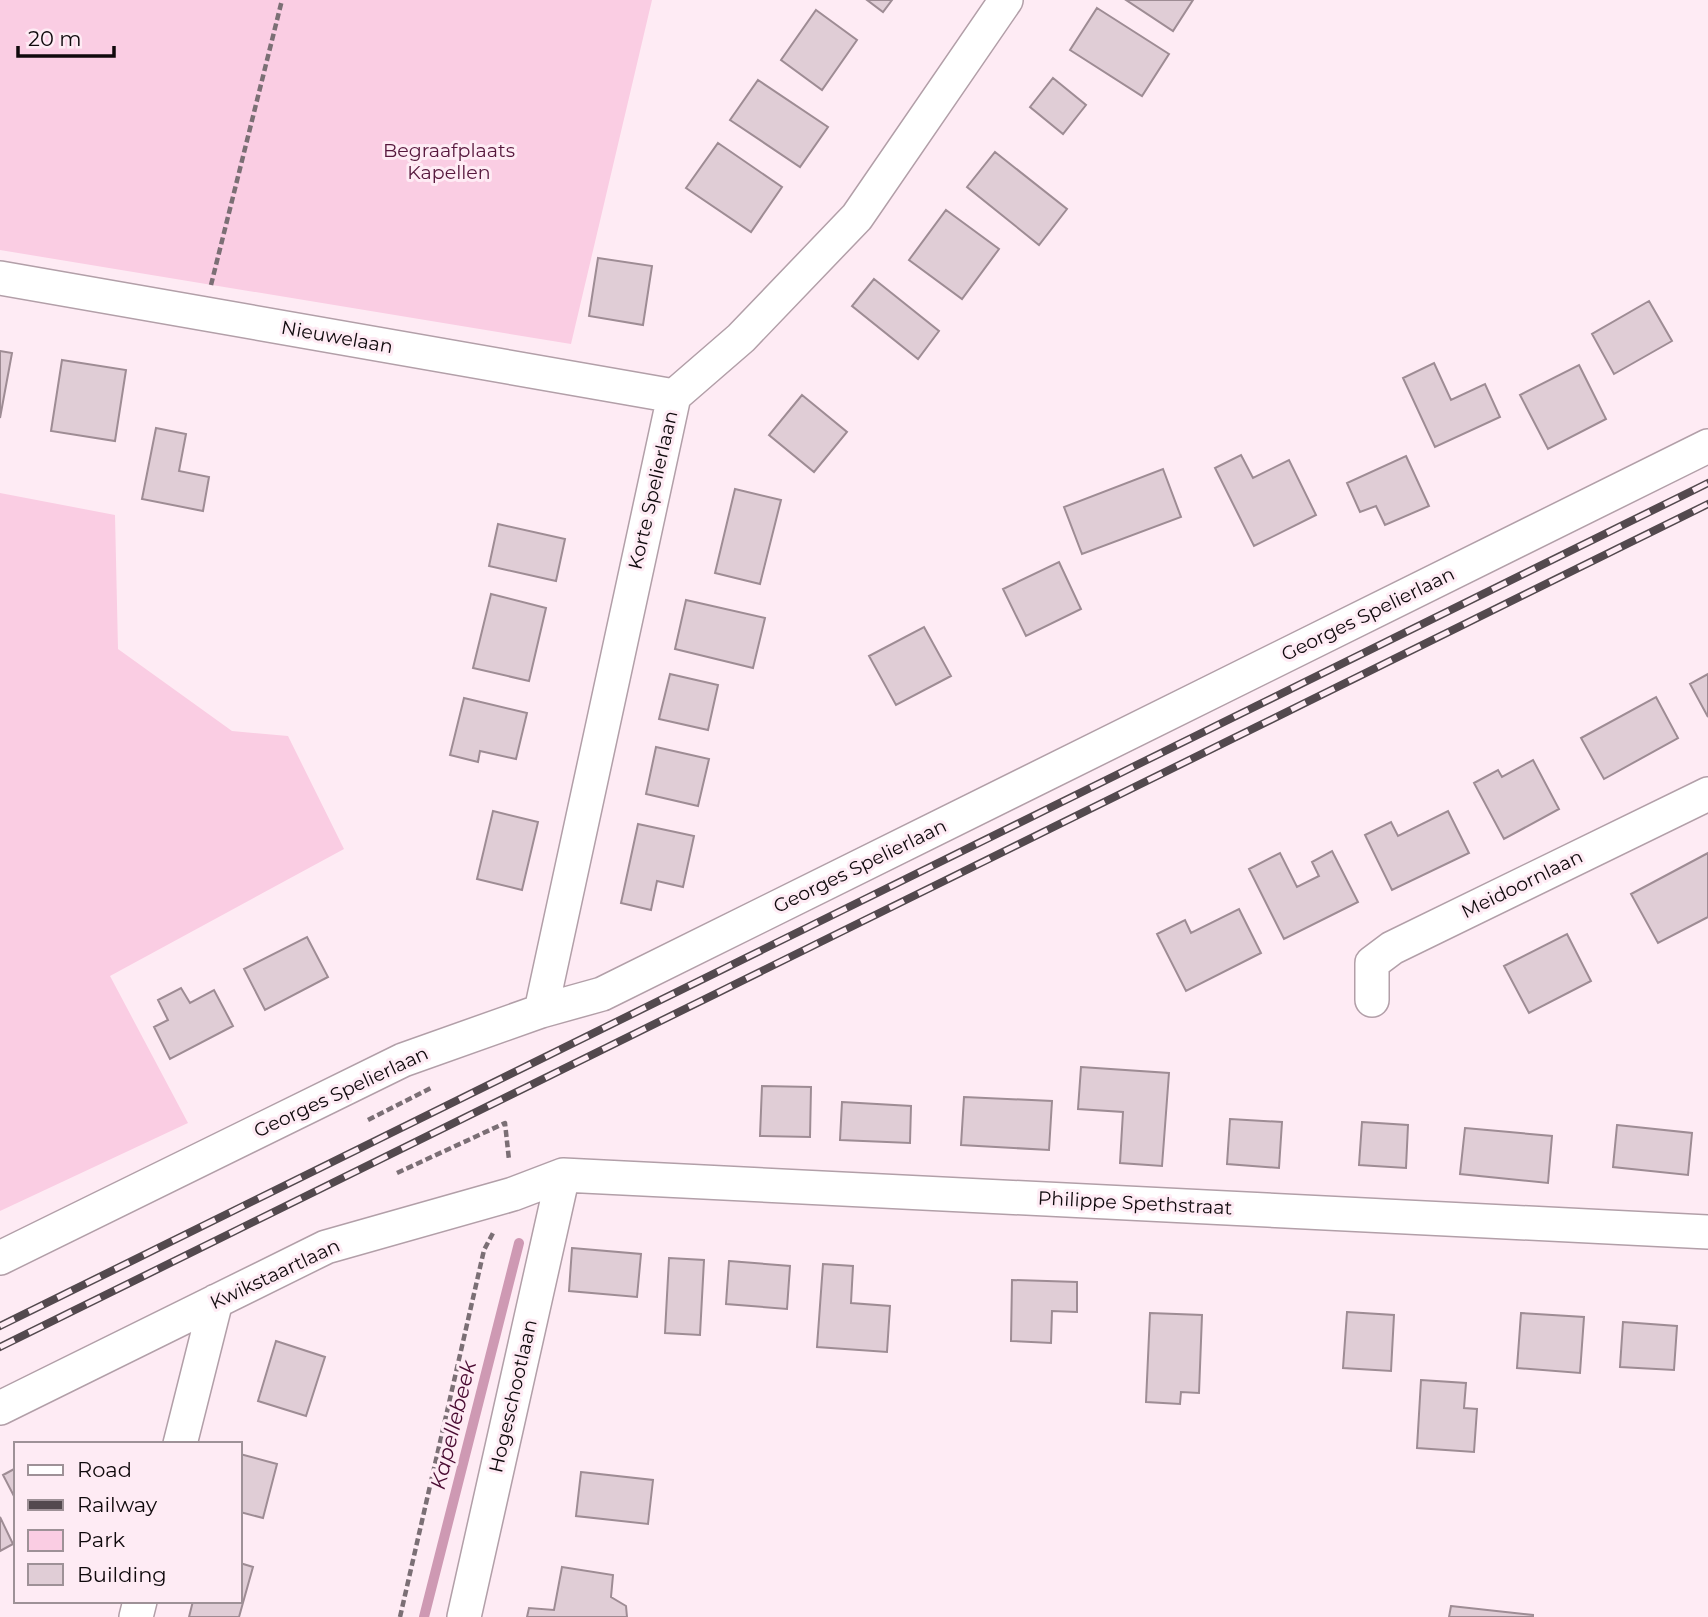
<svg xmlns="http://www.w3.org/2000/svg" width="1708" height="1617" viewBox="0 0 1708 1617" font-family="Montserrat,sans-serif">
	<rect width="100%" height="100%" fill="#feebf4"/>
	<!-- green -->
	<path fill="#facde3" d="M0,0H652L571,344L0,250Z
		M0,493L115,515L118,649L232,731L288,736L344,849L110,976L188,1123L0,1211Z"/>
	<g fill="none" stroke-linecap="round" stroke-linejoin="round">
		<!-- stream -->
		<path stroke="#ce99b3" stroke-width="10" d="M424,1617L519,1243"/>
	</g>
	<!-- building -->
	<path fill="#e0cdd6" stroke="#9e8c94" stroke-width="2" d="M867,0H892L883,12Z
		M1126,0H1193L1173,31Z
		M1097,8L1169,54L1142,96L1070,50Z
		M816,10L857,40L822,90L781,60Z
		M1053,78L1086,105L1063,134L1030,107Z
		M758,80L828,127L800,167L730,120Z
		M718,143L782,187L751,232L686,188Z
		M995,152L1067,209L1039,245L967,187Z
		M946,210L999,249L962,299L909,260Z
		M598,258L652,266L643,325L589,316Z
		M874,279L939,331L918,359L852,306Z
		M1649,301L1672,341L1614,374L1592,334Z
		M0,351L12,353L0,418Z
		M62,360L126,370L115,441L51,431Z
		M1434,363L1451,400L1485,384L1500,417L1435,447L1403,378Z
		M1579,365L1606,419L1548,449L1520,395Z
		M802,395L847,432L814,472L769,435Z
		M156,428L186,434L179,471L209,477L203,511L142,499Z
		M1241,455L1253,478L1289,460L1316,515L1254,546L1215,468Z
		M1406,456L1429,506L1385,525L1376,506L1360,512L1347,483Z
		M1163,469L1181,517L1082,554L1064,507Z
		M735,489L781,500L760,584L715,573Z
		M498,524L565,539L556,581L489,566Z
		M1059,562L1081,609L1026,636L1003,589Z
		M491,594L546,608L529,681L473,668Z
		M686,600L765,618L753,668L675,649Z
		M924,627L951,676L896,705L869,656Z
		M670,674L718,685L708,730L659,719Z
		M1708,674V717L1690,684Z
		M1656,697L1678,738L1604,779L1581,738Z
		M464,698L527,713L516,759L480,751L478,762L450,755Z
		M656,747L709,759L698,806L646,794Z
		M1533,760L1559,809L1504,839L1474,783L1498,770L1502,777Z
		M493,811L538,822L522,890L477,879Z
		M1448,811L1469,853L1392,890L1365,835L1391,822L1398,836Z
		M638,824L694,836L683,887L657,881L651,910L621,903Z
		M1332,851L1358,902L1284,939L1249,869L1280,853L1297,887L1319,876L1312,862Z
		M1708,853V917L1658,943L1631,894Z
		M1239,909L1261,953L1186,991L1157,934L1185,920L1191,933Z
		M1567,934L1591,981L1529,1013L1504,966Z
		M307,937L328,977L265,1010L244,969Z
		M181,988L190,1003L214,990L233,1026L170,1059L154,1027L168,1020L158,1000Z
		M1081,1067L1169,1073L1162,1166L1120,1163L1123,1112L1078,1109Z
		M762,1086L811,1087L810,1137L760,1136Z
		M964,1097L1052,1101L1049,1150L961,1145Z
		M842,1102L911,1106L910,1143L840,1140Z
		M1230,1119L1282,1122L1279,1168L1227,1164Z
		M1362,1122L1408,1125L1406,1168L1359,1165Z
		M1617,1125L1692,1133L1688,1175L1613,1167Z
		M1465,1128L1552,1136L1548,1183L1460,1174Z
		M572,1248L641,1254L637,1297L569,1291Z
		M669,1258L704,1260L700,1335L665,1333Z
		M729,1261L790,1266L787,1309L726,1304Z
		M823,1264L853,1266L851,1303L890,1306L887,1352L817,1347Z
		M1012,1280L1077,1282V1312L1052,1311L1051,1343L1011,1341Z
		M1347,1312L1394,1315L1391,1371L1343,1368Z
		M1150,1313L1202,1315L1199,1393L1181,1392L1180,1404L1146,1402Z
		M1521,1313L1584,1317L1580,1373L1517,1368Z
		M1623,1322L1677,1326L1674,1370L1620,1367Z
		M276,1341L325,1357L306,1416L258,1401Z
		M1421,1380L1466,1383L1464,1408L1477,1409L1474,1452L1417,1448Z
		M240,1454L277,1464L263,1518L240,1512Z
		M16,1468V1500L3,1475Z
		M581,1472L653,1480L648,1524L576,1516Z
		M0,1517L13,1544L0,1551Z
		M240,1563L253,1567L239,1617H189L193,1601H240Z
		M562,1567L613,1575L611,1597L626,1606L627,1617H527L529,1608L554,1610Z
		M1451,1606L1533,1615V1617H1449Z"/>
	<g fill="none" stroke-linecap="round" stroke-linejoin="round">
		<!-- minor casing -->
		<g stroke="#b29fa8" stroke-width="36">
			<path id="minor" d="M0,278L674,396
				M1372,1000V963L1392,948L1708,794
				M541,1011L674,396L741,338L857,217L1006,0
				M0,1258L403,1060L541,1011L602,994L1708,446
				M0,1408L326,1247L513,1194L563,1175L1708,1232
				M180,1444L216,1301
				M136,1617L140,1601
				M464,1617L563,1175"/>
		</g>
		<!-- path -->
		<path stroke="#7b6f75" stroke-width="4.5" stroke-dasharray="7 3.5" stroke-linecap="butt" d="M211,285L282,0
			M368,1120L431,1088
			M397,1173L505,1123L509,1160
			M400,1617L484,1250L493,1233"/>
		<!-- minor -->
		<use href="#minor" stroke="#fff" stroke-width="33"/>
		<!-- rail casing -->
		<g stroke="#53494e" stroke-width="8">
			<path id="rail" d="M0,1326L1708,483
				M0,1347L1708,504"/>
		</g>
		<!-- rail -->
		<use href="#rail" stroke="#feebf4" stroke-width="5" stroke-dasharray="16" stroke-linecap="butt"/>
	</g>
	<g text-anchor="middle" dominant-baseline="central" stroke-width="6" stroke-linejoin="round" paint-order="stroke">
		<!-- park labels -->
		<g font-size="19" fill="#56173c" stroke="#feebf4">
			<text x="449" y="150">Begraafplaats<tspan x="449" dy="22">Kapellen</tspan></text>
		</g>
		<!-- street labels -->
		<g font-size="19" fill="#0f090c" stroke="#feebf4">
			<text transform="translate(337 337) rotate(10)">Nieuwelaan</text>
			<text transform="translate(653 490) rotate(-77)">Korte Spelierlaan</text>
			<text transform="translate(1368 614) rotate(-26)">Georges Spelierlaan</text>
			<text transform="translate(860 866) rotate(-26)">Georges Spelierlaan</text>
			<text transform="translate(1522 884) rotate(-26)">Meidoornlaan</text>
			<text transform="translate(341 1092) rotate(-25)">Georges Spelierlaan</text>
			<text transform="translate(1135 1203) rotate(3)">Philippe Spethstraat</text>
			<text transform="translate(275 1274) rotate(-25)">Kwikstaartlaan</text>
			<text transform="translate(513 1396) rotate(-77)">Hogeschootlaan</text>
		</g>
		<!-- water labels -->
		<g font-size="21" font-style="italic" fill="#4a0b32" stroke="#feebf4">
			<text transform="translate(453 1425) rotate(-76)">Kapellebeek</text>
		</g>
	</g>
	<!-- legend -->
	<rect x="14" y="1442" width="228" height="161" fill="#feebf4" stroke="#9e9197" stroke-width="2"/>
	<rect x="28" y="1465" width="35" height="10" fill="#ffffff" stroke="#9e9197" stroke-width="2"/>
	<text x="77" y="1477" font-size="21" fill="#0f090c">Road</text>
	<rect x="28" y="1500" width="35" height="10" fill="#53494e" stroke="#9e9197" stroke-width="2"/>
	<text x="77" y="1512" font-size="21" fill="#0f090c">Railway</text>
	<rect x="28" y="1530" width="35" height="21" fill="#facde3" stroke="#9e9197" stroke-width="2"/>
	<text x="77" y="1547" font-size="21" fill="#0f090c">Park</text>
	<rect x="28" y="1564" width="35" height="21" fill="#e0cdd6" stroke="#9e9197" stroke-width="2"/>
	<text x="77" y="1582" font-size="21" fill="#0f090c">Building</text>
	<!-- scale -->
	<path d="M18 46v10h96v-10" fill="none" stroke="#0f090c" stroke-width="3.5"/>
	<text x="28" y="46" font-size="21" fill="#0f090c" stroke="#feebf4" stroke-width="5" paint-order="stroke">20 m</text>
</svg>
